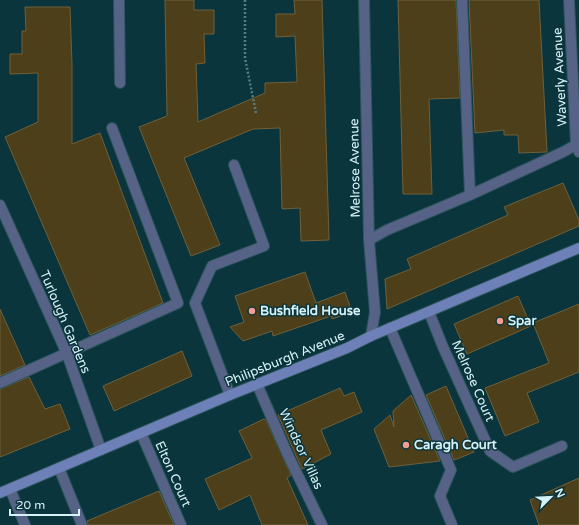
<svg xmlns="http://www.w3.org/2000/svg" width="579" height="525" viewBox="0 0 579 525" font-family="'Varela Round',sans-serif">
	<rect width="100%" height="100%" fill="#0a353c"/>
	<!-- building -->
	<path fill="#4d3f19" stroke="#6f603a" d="M165,0H194V10H214V34H204L205,63L196,64L198,122L265,93V83L297,82L295,36L276,37V14H295L294,0H322L329,240L301,241L300,208L282,209L280,128L253,129L184,158L220,245L191,256L139,127L167,116Z
		M398,0H456L460,98L429,99L432,194H403Z
		M469,0H539L547,152L519,153L518,135H504V130L475,133Z
		M25,7H70L72,64V144L100,133L163,303L90,335L5,137L38,122V73L10,74V54H22V31H26Z
		M563,183L579,220V226L387,309L385,279L411,269L407,259L508,215L504,207Z
		M305,272L316,303L345,292L352,312L332,319L331,316L273,336L272,331L243,341L230,327L244,322L235,296Z
		M518,296L531,326L467,354L454,324Z
		M579,304V372L527,393L539,422L505,436L485,388L549,363L533,323Z
		M0,309L25,365L0,376Z
		M182,351L192,376L114,411L103,386Z
		M29,377L45,409L60,404L70,429L0,457V389Z
		M446,386L474,452L457,459L454,460L426,395Z
		M340,388L344,396L354,392L362,412L321,430L331,454L302,469L278,415Z
		M411,395L440,461L389,467L374,429L390,415L394,427L393,411Z
		M264,419L266,420L291,475L287,478L308,525H262L250,495L219,510L205,479L252,458L239,431Z
		M579,478V525H539L530,500Z
		M159,491L174,525H88L87,521Z"/>
	<g fill="none" stroke-linecap="round" stroke-linejoin="round">
		<!-- lane casing -->
		<g stroke="#2b535a" stroke-width="12">
			<path id="lane" d="M462,0L470,195
				M369,240L387,230L470,195L563,152L579,143
				M390,328L451,470L440,496L452,525
				M0,383L178,303L112,128
				M141,433L181,525
				M59,468L82,525"/>
		</g>
		<!-- street casing -->
		<g stroke="#2b535a" stroke-width="12">
			<path id="street" d="M119,0L120,83
				M364,0L369,240L375,312L371,336
				M569,0L576,144L579,152
				M0,205L67,354L101,450
				M429,312L443,347L490,451L513,467L562,446
				M257,384L287,453L322,525
				M230,395L195,303L212,266L264,246L234,165
				M10,489L25,525"/>
		</g>
		<!-- secondary casing -->
		<g stroke="#2b535a" stroke-width="12">
			<path id="secondary" d="M0,493L230,395L347,348L371,336L579,248"/>
		</g>
		<!-- path -->
		<path stroke="#577c82" stroke-width="2.5" stroke-dasharray="2 2" stroke-linecap="butt" d="M245,0V58L256,113"/>
		<!-- lane -->
		<use href="#lane" stroke="#576386" stroke-width="10"/>
		<!-- street -->
		<use href="#street" stroke="#576386" stroke-width="10"/>
		<!-- secondary -->
		<use href="#secondary" stroke="#6d80b7" stroke-width="10"/>
	</g>
	<!-- markers -->
	<g fill="#f59d8f" stroke="#0a353c" stroke-width="1.5">
		<circle cx="252" cy="311" r="4"/>
		<circle cx="500" cy="321" r="4"/>
		<circle cx="406" cy="445" r="4"/>
	</g>
	<g text-anchor="middle" dominant-baseline="central" stroke-width="3" stroke-linejoin="round" paint-order="stroke">
		<!-- street labels -->
		<g font-size="13" fill="#d7f2f7" stroke="#0a353c">
			<text transform="translate(560 77) rotate(-93)">Waverly Avenue</text>
			<text transform="translate(355 168) rotate(-91)">Melrose Avenue</text>
			<text transform="translate(65 322) rotate(67)">Turlough Gardens</text>
			<text transform="translate(285 359) rotate(-22)">Philipsburgh Avenue</text>
			<text transform="translate(473 381) rotate(66)">Melrose Court</text>
			<text transform="translate(301 449) rotate(65)">Windsor Villas</text>
			<text transform="translate(173 474) rotate(66)">Elton Court</text>
		</g>
		<!-- poi labels -->
		<g font-size="13" font-weight="bold" fill="#d7f2f7" stroke="#0a353c" text-anchor="start">
			<text x="260" y="311">Bushfield House</text>
			<text x="508" y="321">Spar</text>
			<text x="414" y="445">Caragh Court</text>
		</g>
	</g>
	<!-- north arrow -->
	<g transform="translate(551 497) rotate(66)" stroke="#0a353c" stroke-width="3" paint-order="stroke">
	<path d="M0-3L7 15L0 10L-7 15Z" fill="#d7f2f7"/>
	<text y="-6" font-size="11" font-weight="bold" text-anchor="middle" fill="#d7f2f7">N</text>
	</g>
	<!-- scale -->
	<path d="M10 509v6h69v-6" fill="none" stroke="#d7f2f7" stroke-width="2"/>
	<text x="16" y="509" font-size="12" fill="#d7f2f7" stroke="#0a353c" stroke-width="3" paint-order="stroke">20 m</text>
</svg>
